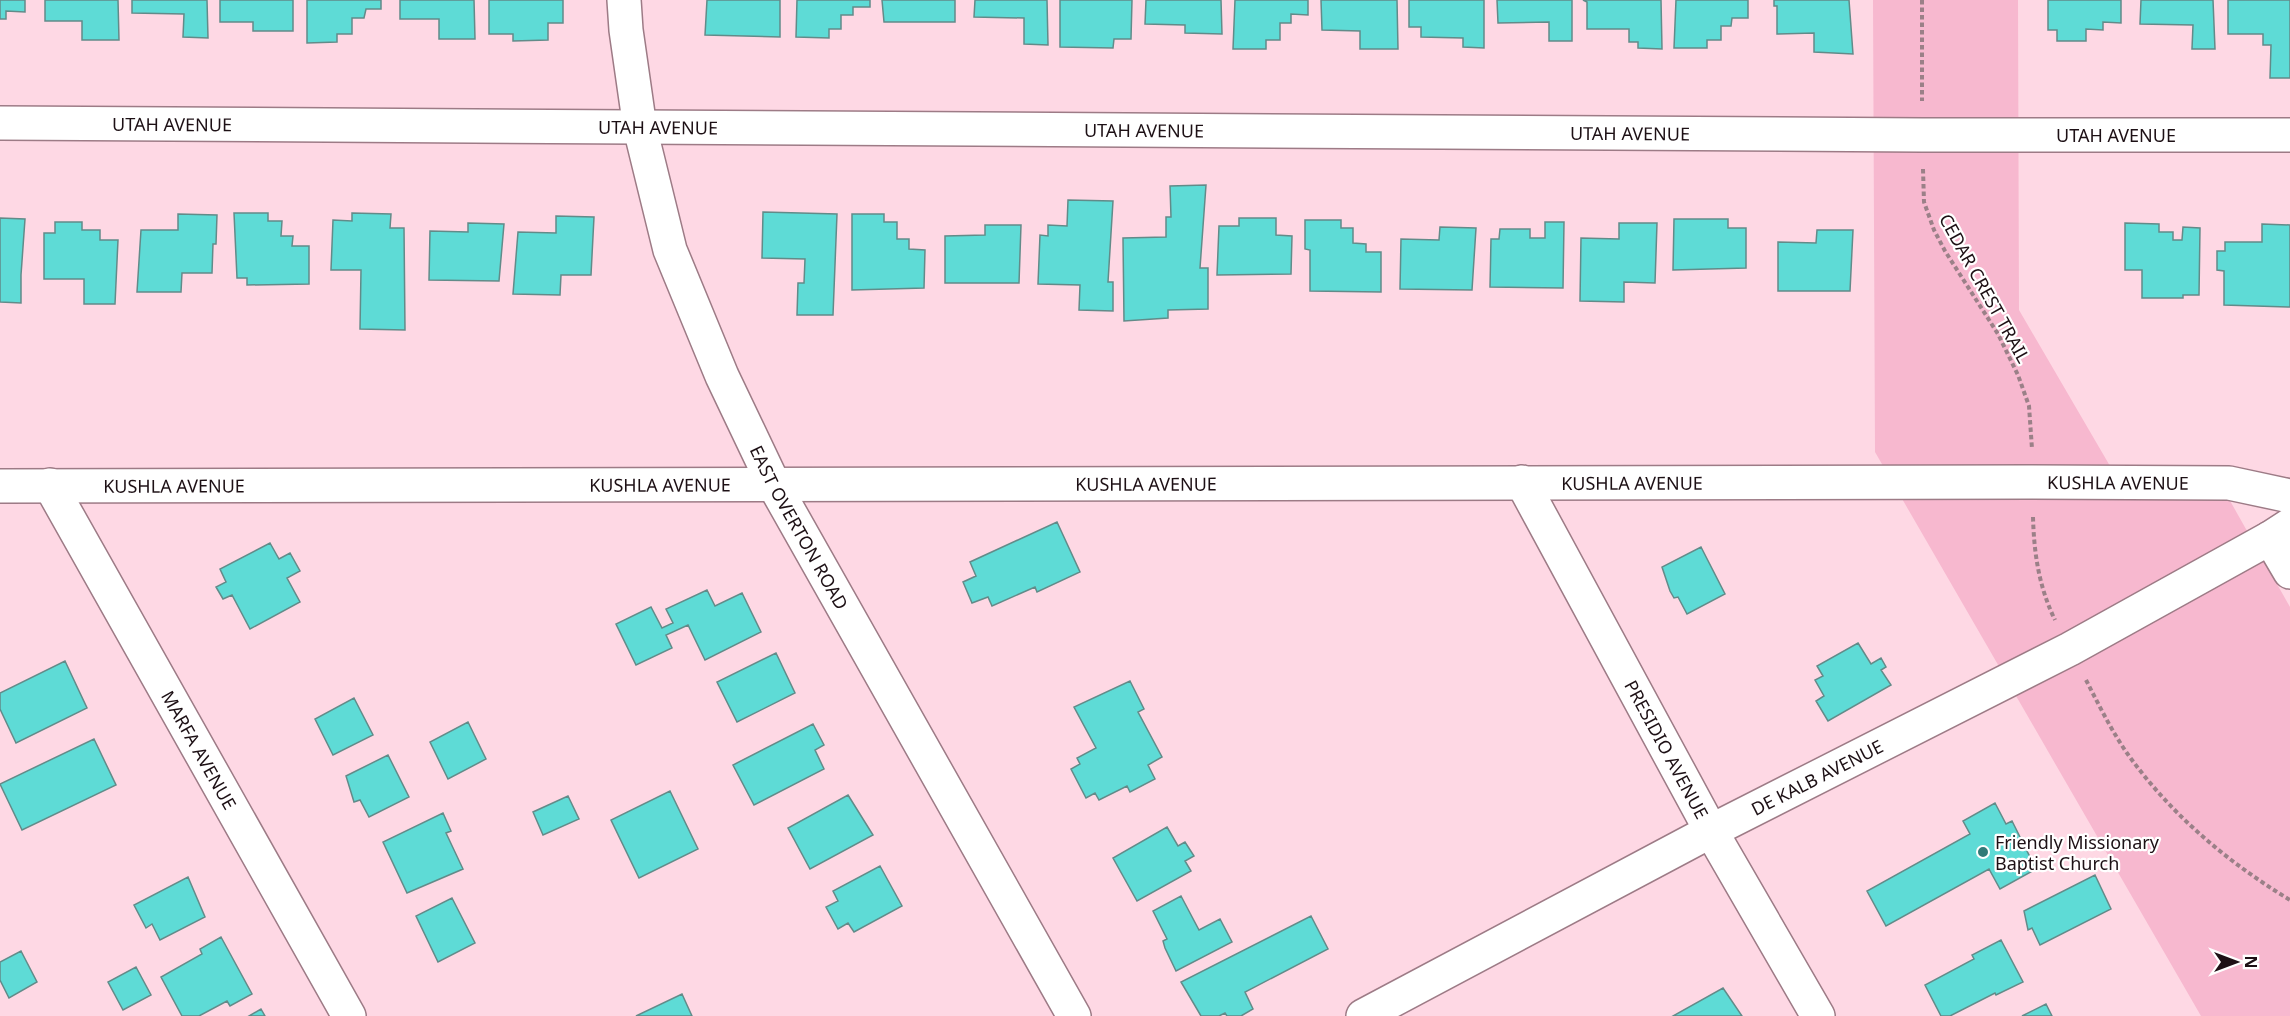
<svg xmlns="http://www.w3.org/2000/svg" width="2290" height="1016" viewBox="0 0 2290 1016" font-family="'Noto Sans',sans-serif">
	<rect width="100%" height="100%" fill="#fed8e4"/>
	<!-- green -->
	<path fill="#f7b8cf" d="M1873,0H2018L2019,310L2110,466L2229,499L2290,607V1016H2201L1875,452Z"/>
	<!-- building -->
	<path fill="#5edbd6" stroke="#628b89" stroke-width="1.5" d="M0,0H25V12L6,11V19H0Z
		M45,0H118L119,40H82V21H45Z
		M132,0H207L208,38L183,37L184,14L132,13Z
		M220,0H293V31H253V22H220Z
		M307,0H381V9H366L364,18H352V34H337V42L307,43Z
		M400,0H474L475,39H439V19H400Z
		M489,0H563V23H548V40L513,41V34H489Z
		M707,0H780V37L705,35Z
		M797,0H870V7H853V15H841V29H829V38L796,37Z
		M882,0H955V22H884Z
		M975,0H1047L1048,45L1024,44V18L974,17Z
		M1060,0H1132L1131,39H1114L1113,48L1060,47Z
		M1146,0H1221L1222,34L1185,33V25L1145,24Z
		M1235,0H1308V15L1291,14V23H1280V40H1266V49H1233Z
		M1321,0H1397L1398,49H1360V31L1322,30Z
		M1409,0H1484V48L1463,47V38L1421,37V27H1409Z
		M1497,0H1572V41H1549V22L1498,23Z
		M1583,0H1661L1662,49L1638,48V42H1629V29H1587V2Z
		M1676,0H1748V18H1732L1731,26H1721V40H1707V48H1674Z
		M1774,0H1849L1853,54L1814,52V33L1777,34V6H1774Z
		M2048,0H2121V23L2103,22V30L2086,29V41H2057V30H2048Z
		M2141,0H2213L2215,49H2192L2193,25L2140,24Z
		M2228,0H2290V78H2270L2271,45H2263V34H2228Z
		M1206,185L1200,268H1208V309L1168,310V318L1124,321L1123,238L1166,237V217H1171L1170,186Z
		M1068,200L1113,201L1108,282H1113V311L1079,310L1080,285L1038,284L1040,235L1048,236V225L1067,226Z
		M763,212L837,214L833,315H797L798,283H804L805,259L762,258Z
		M234,213H268V221H282L281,236H293L292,246H309V284L247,285V278H237Z
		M352,213L391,214L390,228H404L405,330L360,329L361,270H331L333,220L352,221Z
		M178,214L217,215L216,244H213L212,273H182L181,292H137L141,230H178Z
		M852,214H884V222H897V239H909V249L925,250L924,288L852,290Z
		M556,216L594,217L591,275H561L560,295L513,294L518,232L556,233Z
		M0,218L25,219L21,275V303L0,302Z
		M1239,218H1276V235L1292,236L1291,274L1217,275L1219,226H1239Z
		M1674,219H1728V228H1746V268L1673,270Z
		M1305,220H1341V228H1353V243L1366,244V252H1381V292L1310,291V250L1305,249Z
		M55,222H82V230H100V240H118L115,304H84V279H44V233H55Z
		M1545,222H1564L1563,288L1490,287L1491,239H1499L1500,229H1530V238H1545Z
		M468,223L504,224L499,281L429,280L430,231L468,232Z
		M1619,223H1657L1655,283L1624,282V302L1580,301L1581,238L1619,239Z
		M2125,223L2159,224V232H2173V240H2182L2183,227L2200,228L2199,295H2183V298H2142V270H2125Z
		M2262,224L2290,225V307L2224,305V271L2217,270V251H2225V242H2262Z
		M985,225H1021L1019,283H945V236L985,235Z
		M1440,227L1476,228L1472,290L1400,289L1401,239L1439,240Z
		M1817,230H1853L1850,291H1778V242L1816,243Z
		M1057,522L1080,572L1037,592L1035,587L992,606L988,597L972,603L963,582L976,576L970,562Z
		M270,543L279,559L290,553L300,571L287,578L300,602L250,629L232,595L223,599L216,587L226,582L220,569Z
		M1701,547L1725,594L1687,614L1678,597L1674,598L1670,591L1662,567Z
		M707,590L715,606L742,593L761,632L705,660L688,625L666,635L672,648L636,665L616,624L651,607L662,628L673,623L666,609Z
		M1858,643L1871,664L1881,658L1886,667L1881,670L1891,685L1828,721L1816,701L1824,696L1815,680L1823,676L1817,666Z
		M776,653L795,693L737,722L717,682Z
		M65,661L87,708L16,743L0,709V693Z
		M1130,681L1144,709L1138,712L1162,757L1148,765L1155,779L1130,792L1127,786L1099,800L1095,793L1086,798L1071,769L1080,764L1077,758L1096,748L1074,707Z
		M354,698L373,735L333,755L315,719Z
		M468,722L486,759L448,779L430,742Z
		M813,724L824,745L815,750L824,769L754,805L733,765Z
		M94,739L116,785L22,830L0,784Z
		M388,755L409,797L369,817L360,800L354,802L346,776Z
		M670,791L698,849L639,878L611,820Z
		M848,795L873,835L810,869L788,828Z
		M568,796L579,819L543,835L533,812Z
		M1995,803L2006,824L2012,821L2036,869L2000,889L1989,869L1886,926L1867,891L1970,834L1963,821Z
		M443,813L451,831L446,833L463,869L407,893L383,842Z
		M1167,827L1178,846L1185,842L1194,856L1185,861L1191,871L1137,901L1113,858Z
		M880,866L902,906L854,932L848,923L838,929L826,907L838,901L833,891Z
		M2095,875L2111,909L2040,945L2032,928L2028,930L2024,911Z
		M188,877L205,917L160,940L152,924L146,928L134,905Z
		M1181,896L1199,930L1220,919L1232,942L1176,971L1165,948L1163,941L1167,939L1153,911Z
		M452,898L475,943L438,962L416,916Z
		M1311,916L1328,949L1245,992L1253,1009L1241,1016H1227L1225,1013L1219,1016H1201L1181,982Z
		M221,937L252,994L230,1006L227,1001L199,1016H182L161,977L202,954L200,949Z
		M2001,940L2023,982L1996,995L1995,993L1950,1016H1941L1925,985L1974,959L1972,955Z
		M21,951L37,982L9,998L0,980V962Z
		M136,967L151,995L123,1010L108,982Z
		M1723,988L1742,1016H1673Z
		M682,994L692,1016H636Z
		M2046,1004L2052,1016H2022Z
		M261,1009L265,1016H249Z"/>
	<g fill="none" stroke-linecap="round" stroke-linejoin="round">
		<!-- minor casing -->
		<g stroke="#9d7b86" stroke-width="36">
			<g id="minor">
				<path id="s1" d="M0,123L1922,135H2290"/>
				<path id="s2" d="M1522,482L1711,831L1818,1016"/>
				<path id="s3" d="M50,485L349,1016"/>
				<path id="s4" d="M0,486L2032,482L2229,483L2290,496"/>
				<path d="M2270,538L2290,572"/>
				<path id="s5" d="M1363,1016L1711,831L2070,649L2270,538L2290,525"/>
			</g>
		</g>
		<!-- tertiary casing -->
		<g stroke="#9d7b86" stroke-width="36">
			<g id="tertiary">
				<path id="s6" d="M624,0L626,30L640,128L670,250L722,376L773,483L1074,1016"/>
			</g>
		</g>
		<!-- path -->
		<path stroke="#9b8088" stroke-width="4" stroke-dasharray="4.5 3" stroke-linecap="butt" d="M1922,0V101
			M1923,169L1924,202L1934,230L1945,251L1998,334L2018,375L2029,406L2032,449
			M2033,517C2034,554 2039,587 2055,620
			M2086,680C2100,707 2114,736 2132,760C2175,818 2229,863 2290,900"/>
		<!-- minor -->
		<use href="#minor" stroke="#fff" stroke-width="33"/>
		<!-- tertiary -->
		<use href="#tertiary" stroke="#fff" stroke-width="33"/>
	</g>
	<!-- markers -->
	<circle fill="#317a77" stroke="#fff" stroke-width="2" cx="1983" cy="852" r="6"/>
	<g text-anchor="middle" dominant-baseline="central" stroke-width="4.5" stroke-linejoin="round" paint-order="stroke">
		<!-- street labels -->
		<g font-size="18" fill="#1d1015" stroke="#fff">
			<text stroke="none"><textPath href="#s1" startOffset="172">UTAH AVENUE</textPath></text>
			<text stroke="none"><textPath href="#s1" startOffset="658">UTAH AVENUE</textPath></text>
			<text stroke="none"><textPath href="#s1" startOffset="1144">UTAH AVENUE</textPath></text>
			<text stroke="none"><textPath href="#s1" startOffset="1630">UTAH AVENUE</textPath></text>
			<text stroke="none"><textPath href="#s1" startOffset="2116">UTAH AVENUE</textPath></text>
			<text transform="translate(1985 288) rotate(61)">CEDAR CREST TRAIL</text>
			<text stroke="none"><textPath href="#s4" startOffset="1146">KUSHLA AVENUE</textPath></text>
			<text stroke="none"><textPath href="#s4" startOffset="1632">KUSHLA AVENUE</textPath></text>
			<text stroke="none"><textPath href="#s4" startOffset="660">KUSHLA AVENUE</textPath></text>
			<text stroke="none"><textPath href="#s4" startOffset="2118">KUSHLA AVENUE</textPath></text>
			<text stroke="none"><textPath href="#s4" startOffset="174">KUSHLA AVENUE</textPath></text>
			<text stroke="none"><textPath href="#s6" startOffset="561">EAST OVERTON ROAD</textPath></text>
			<text stroke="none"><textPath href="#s2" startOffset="304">PRESIDIO AVENUE</textPath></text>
			<text stroke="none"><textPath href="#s3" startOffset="304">MARFA AVENUE</textPath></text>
			<text stroke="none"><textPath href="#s5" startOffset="513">DE KALB AVENUE</textPath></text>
		</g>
		<!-- poi labels -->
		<g font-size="18" fill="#1d1015" stroke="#fff" text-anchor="start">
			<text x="1995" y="842">Friendly Missionary<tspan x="1995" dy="21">Baptist Church</tspan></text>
		</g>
	</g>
	<!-- north arrow -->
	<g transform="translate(2236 962) rotate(90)" stroke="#ffffff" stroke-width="4.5" paint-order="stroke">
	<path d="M0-4.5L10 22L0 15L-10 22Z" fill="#1d1015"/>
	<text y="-9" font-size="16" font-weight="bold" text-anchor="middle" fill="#1d1015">N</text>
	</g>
</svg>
